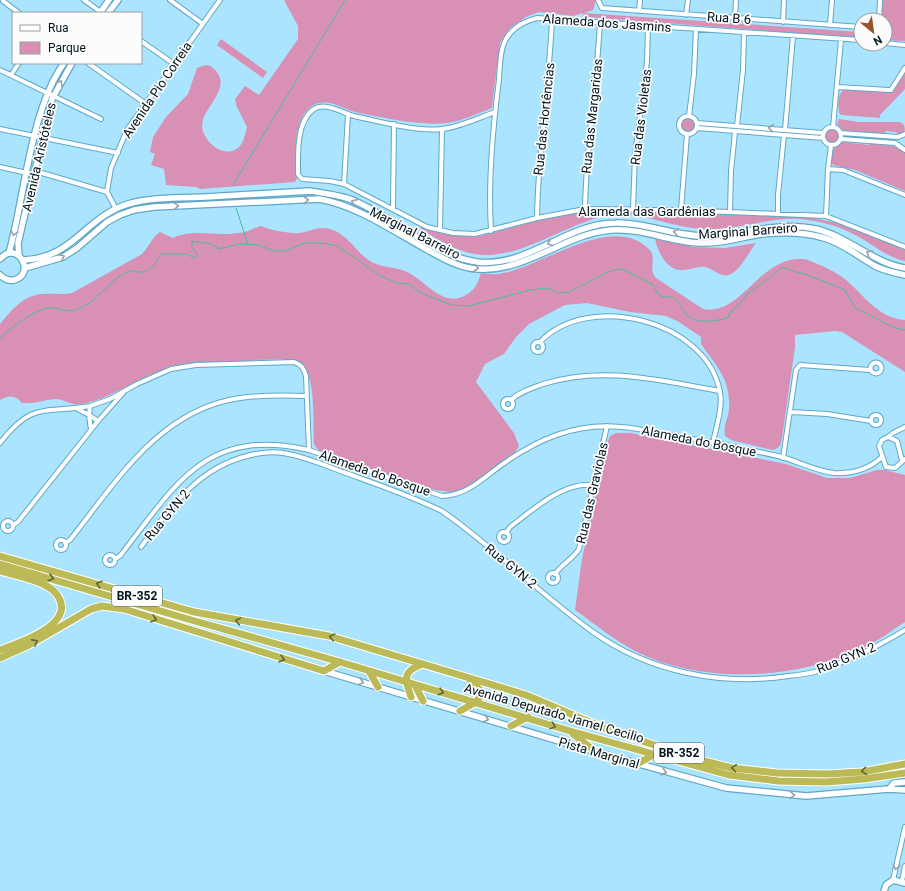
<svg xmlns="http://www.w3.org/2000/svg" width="905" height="891" viewBox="0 0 905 891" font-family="Roboto,sans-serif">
	<rect width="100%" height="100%" fill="#abe4ff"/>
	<!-- green -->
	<path fill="#d890b5" d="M284,0H596L593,10L584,13L861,32V38L585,17L582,13L574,16L539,12L526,17L510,28L500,43L492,107L490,109C476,114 462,121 447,123C418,126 387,118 359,113C344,110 327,96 312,106C292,119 296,157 297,178L295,182L200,189L196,187L166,185L164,169L151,165L155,154L150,152L153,137L166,117L188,94L197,68C202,66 208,63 213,68C237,89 196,110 203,131C207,145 226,159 239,147C244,142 245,134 247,127L237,107L235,99L245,86L259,95L298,39V26Z
		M883,0H905V41L885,40V20H881Z
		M221,39L267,72L263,78L217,45Z
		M905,73V89L880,115V118L841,115L839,112C838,104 837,92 846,89L891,91L894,89Z
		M681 125a7 7 0 1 1 14 0a7 7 0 1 1-14 0Z
		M839,119L859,122H900L904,125L905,130L899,135L896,132L885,131L886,134L844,131L837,124Z
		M699,125L822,135L821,136L699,126Z
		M825 136a7 7 0 1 1 14 0a7 7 0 1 1-14 0Z
		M843,142L869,145L868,143L894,146L905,153V191L855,170L833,165L831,161L833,149Z
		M595,211L806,217C841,221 872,235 905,250V261C886,257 874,245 857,236C840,226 820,221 800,219C767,217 737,231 704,229C673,228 644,212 612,215C594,217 580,224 563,231C531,245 496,264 460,250C446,245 433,236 420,229L422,227L453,235L480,236L546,218L578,212Z
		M261,226C270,230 290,234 300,233C311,231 318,226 330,229C347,234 354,249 367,259C379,268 392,266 405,271C425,279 442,309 466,295C475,290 478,283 481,273C488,274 496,275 503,273C543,266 612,212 649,249C658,258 647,268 656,278L703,309C741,317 760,256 802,259C808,259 814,263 820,265C829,269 839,274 846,280C865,296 878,318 905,320V372L842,332L835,331L795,335V347L782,438L780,446L774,450L768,449L731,440L725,436C723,426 728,419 729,409C731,380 717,367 701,344V337L679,322L666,316L630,312L587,303L565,305L529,324L516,337L504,354L485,364L476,382L514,433L519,446L515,452C497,465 478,485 456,491C432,497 355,462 328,453C321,452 318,451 314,444C313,425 316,373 301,363L284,361V359L254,360V362C225,362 195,361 166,369C137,378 111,399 81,404C71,406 65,399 55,399C44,400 33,404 22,403C15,395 9,395 0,400V324C12,310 23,295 43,294C53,293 62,295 72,293L142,254C149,247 151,238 160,232L173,238C194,228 217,237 239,233C247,232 254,228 261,226Z
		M655,238L694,247L725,248L756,243C749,252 741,269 731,274C721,279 714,269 705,267C698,266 691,270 683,270C668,272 657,252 655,238Z
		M616,433H631L786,464L827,478H850L877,470H885L905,475V622C890,632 875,643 858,650C795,680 700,684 637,652C615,641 595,624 575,610L582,559L608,441L610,436Z"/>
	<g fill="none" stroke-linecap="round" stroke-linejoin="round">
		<!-- stream -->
		<path stroke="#49bf98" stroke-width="1" d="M233,185L345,0
			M236,208L248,244
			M0,338C11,328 37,307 52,308C61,308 67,313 76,310C97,303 108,280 128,272C131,270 136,272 140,272C150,274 156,261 162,254H187L194,258L198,256L192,247V241L212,244L218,249L239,244L258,245L274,251H285L304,243H322L338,246L379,275L397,283L409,284L421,293L451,305L468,306L530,290L548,288L559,293L569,292L610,271L622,269L652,284L660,296C681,297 675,301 686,314C696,325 715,321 728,318L731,311L739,305L747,294L771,277L782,267C793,272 805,273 815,278C825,282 834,286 844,289L856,309C875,315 884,327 905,330"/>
		<!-- street casing -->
		<g stroke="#5fa8c7" stroke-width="6">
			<path id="street" d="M84,0L102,13
				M170,0L203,24
				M598,0L602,8L861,27
				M3,1L19,13
				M639,11L640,0
				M686,15L688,0
				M735,18L736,0
				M879,20L880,0
				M783,22L784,0
				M830,25L832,0
				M141,41L174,64
				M885,43L905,45
				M88,63L146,104
				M0,70L101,119
				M11,75L19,63
				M838,87L889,90H891L905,68
				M495,112C478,118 460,127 442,129C418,132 382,122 358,117C346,115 326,101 314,109C296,121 298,155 298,174L302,179L330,181L344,184L427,227L453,233L475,234L537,218L585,209L681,210L826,216L905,247
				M679 125a9 9 0 1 1 18 0a9 9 0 1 1-18 0Z
				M689,116L694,74L696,29
				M697,123L823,133
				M737,126L743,70L744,33
				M823 136a9 9 0 1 1 18 0a9 9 0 1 1-18 0Z
				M833,127L841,40
				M697,128L823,138
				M0,129L118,153
				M785,130L793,36
				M841,133L898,137L905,134
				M841,139L895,143L905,150
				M0,167L27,173
				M828,169L843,170L905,195
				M35,171L107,192
				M344,184L348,115
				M116,209L107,192L111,168L127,130L220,0
				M393,209L394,124
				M585,209C586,146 597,85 600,22
				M633,209L635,155L647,61L648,26
				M681,210L687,134
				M730,212L731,171L735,132
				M778,214V195L784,135
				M826,216L828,169L831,145
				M537,218C538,151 549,86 552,20
				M440,230L442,129
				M491,231C488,183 492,136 498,88C500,75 499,59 503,46C508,30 522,22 537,18L861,40
				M540,342C588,291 707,320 720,392C723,408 716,427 713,443
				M533 347a5 5 0 1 1 10 0a5 5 0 1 1-10 0Z
				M870.5 368a5.5 5.5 0 1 1 11 0a5.5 5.5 0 1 1-11 0Z
				M123,393L98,421L89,415L90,406L110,399L137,384L171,369L196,365L294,362C302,365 304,369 306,376L309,450
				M503 404a5 5 0 1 1 10 0a5 5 0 1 1-10 0Z
				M511,400C519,392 532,388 543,384C603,365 661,381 720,391
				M76,408L89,415L91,430L98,421
				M791,412L827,414L871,421
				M871 420a5 5 0 1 1 10 0a5 5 0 1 1-10 0Z
				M888,437L893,433L905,427
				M0,443C33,401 43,414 90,406
				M783,458L796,370L800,365L870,370
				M902,460L897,441L888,437L882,440L879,446L886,467L895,468L905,459
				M3 526a5 5 0 1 1 10 0a5 5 0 1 1-10 0Z
				M13,525L18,522L91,430
				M499 537a5 5 0 1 1 10 0a5 5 0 1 1-10 0Z
				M506,533L510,527C533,510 562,482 593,485
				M56 545a5 5 0 1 1 10 0a5 5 0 1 1-10 0Z
				M65,543L70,540C116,482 160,409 240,398C262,395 284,395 306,396
				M141,547C169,509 198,468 247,456C258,453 270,451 283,453C304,456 326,466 346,473C379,485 411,496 442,511C495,548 541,595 593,632C649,672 721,686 788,676C798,675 809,674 818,671C849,661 877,647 905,630
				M105 560a5 5 0 1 1 10 0a5 5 0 1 1-10 0Z
				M115,559L120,556C177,483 205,427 309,450L442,496C467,495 481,480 500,466C536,440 575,422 621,427C639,428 657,433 675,436C711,442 747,449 782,457C799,462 816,471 834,473C852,474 869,469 882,457
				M548 578a5 5 0 1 1 10 0a5 5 0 1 1-10 0Z
				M555,574C562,564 573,559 579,549L607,426
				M893,880L905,827
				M902,881L905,866"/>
		</g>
		<!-- secondary casing -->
		<g stroke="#5fa8c7" stroke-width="8">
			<path id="secondary" d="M100,13L109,0
				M108,13L118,0
				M9,253C25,196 30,111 64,63
				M19,256L18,243L52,99L72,63
				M0,259C17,239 37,274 14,280C8,281 4,279 0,275
				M23,260C73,259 85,217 128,204C153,197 180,198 206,197C241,195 275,193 310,191C323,193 337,195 350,199C391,215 433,256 477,262C527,268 567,223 616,223C646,222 676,237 706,236C743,235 779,221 816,229C849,237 873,263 905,268
				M25,268L63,257L77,248L107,222L120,215L134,210L154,207L319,199C356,205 393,231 426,249C442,258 459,268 478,269C527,272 564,234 611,230C644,228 669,242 700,243C722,244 741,237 762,234C782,232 804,232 824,238C843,243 859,257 875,266C885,271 895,273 905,275
				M324,671L596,752L726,788L806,796L889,789L905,790
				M889,789L894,783L905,782
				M884,891L886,885L893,880L905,883"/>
		</g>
		<!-- highway casing -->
		<g stroke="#fff" stroke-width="9">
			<path id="highway" d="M0,556L194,612L329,636L526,695L611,731L704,761L732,768L777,773L828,774L862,772L905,764
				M0,564L205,624
				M0,571C15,575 31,578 45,585C51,588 57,593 60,600C71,626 19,643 0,650
				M202,623L340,662L570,731L729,775L778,781L826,782L864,779L905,773
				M0,658L29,645L91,609L102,606L124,609L324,671L340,662
				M369,671L378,687
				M415,685L423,701
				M411,697C405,679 402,671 423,664
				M460,711L476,702L480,697V690L470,680
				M511,726L528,717
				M573,734L596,752
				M637,764L655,754"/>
		</g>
		<!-- street -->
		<use href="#street" stroke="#fff" stroke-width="4"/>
		<!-- secondary -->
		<use href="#secondary" stroke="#fff" stroke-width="5.5"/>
		<!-- highway -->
		<use href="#highway" stroke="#bcba57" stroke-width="7"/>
	</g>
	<!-- one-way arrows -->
	<defs><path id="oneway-chevron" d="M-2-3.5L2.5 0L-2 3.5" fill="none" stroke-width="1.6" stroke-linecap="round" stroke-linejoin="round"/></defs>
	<g stroke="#99a1a5">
		<use href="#oneway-chevron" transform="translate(60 83) rotate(-61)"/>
		<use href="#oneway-chevron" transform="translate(771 128) rotate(-175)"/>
		<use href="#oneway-chevron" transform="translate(306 200) rotate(-3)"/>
		<use href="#oneway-chevron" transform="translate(354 202) rotate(-154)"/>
		<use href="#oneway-chevron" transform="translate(176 206) rotate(-3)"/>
		<use href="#oneway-chevron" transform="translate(676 232) rotate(-170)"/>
		<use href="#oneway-chevron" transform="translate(14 233) rotate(103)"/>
		<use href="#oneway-chevron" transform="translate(550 243) rotate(157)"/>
		<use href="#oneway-chevron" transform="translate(869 253) rotate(-148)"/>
		<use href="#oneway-chevron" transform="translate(62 257) rotate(-24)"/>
		<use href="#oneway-chevron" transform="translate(476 268) rotate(6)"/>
		<use href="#oneway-chevron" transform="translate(361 682) rotate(17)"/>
		<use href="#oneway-chevron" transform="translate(486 719) rotate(17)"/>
		<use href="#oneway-chevron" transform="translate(664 772) rotate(16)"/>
		<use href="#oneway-chevron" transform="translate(792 795) rotate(3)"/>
		<use href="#oneway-chevron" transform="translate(896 867) rotate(103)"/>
	</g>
	<g stroke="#5e683a">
		<use href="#oneway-chevron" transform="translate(51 578) rotate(16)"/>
		<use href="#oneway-chevron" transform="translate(99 584) rotate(-164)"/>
		<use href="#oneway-chevron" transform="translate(154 619) rotate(18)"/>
		<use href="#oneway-chevron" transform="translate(238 621) rotate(-169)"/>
		<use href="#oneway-chevron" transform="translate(332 637) rotate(-166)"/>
		<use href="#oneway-chevron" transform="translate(35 642) rotate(-29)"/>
		<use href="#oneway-chevron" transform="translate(282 659) rotate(16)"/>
		<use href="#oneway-chevron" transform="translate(441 692) rotate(16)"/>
		<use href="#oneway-chevron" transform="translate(553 726) rotate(18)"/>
		<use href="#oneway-chevron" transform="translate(734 768) rotate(-172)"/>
		<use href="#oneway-chevron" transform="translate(864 771) rotate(172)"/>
	</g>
	<g text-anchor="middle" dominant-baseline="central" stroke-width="3.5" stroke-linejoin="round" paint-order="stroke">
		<!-- shield labels -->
		<g fill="#fcfcfc" stroke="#4c5a61" stroke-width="1">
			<rect x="112" y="586" width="50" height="20" rx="3"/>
			<rect x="654" y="743" width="50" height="20" rx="3"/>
		</g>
		<g font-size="12" font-weight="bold" fill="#01151e">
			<text x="137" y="596">BR-352</text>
			<text x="679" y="753">BR-352</text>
		</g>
		<!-- street labels -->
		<g font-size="13" fill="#01151e" stroke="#fcfcfc">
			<text transform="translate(729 18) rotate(4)">Rua B 6</text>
			<text transform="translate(607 23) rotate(4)">Alameda dos Jasmins</text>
			<text transform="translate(157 90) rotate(-56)">Avenida Pio Correia</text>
			<text transform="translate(592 116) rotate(-84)">Rua das Margaridas</text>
			<text transform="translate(641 117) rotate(-83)">Rua das Violetas</text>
			<text transform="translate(544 119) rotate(-84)">Rua das Hortências</text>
			<text transform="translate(39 157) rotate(-77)">Avenida Aristóteles</text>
			<text x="647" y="211">Alameda das Gardênias</text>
			<text transform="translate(748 231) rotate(-4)">Marginal Barreiro</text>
			<text transform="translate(415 233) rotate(27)">Marginal Barreiro</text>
			<text transform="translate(699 441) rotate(11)">Alameda do Bosque</text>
			<text transform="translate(375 473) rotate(19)">Alameda do Bosque</text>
			<text transform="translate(592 493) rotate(-77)">Rua das Graviolas</text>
			<text transform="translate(167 515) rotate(-50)">Rua GYN 2</text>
			<text transform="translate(511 566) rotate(39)">Rua GYN 2</text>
			<text transform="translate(846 658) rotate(-22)">Rua GYN 2</text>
			<text transform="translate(554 713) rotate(16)">Avenida Deputado Jamel Cecilio</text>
			<text transform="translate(599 753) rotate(16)">Pista Marginal</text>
		</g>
	</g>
	<!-- legend -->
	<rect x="12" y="12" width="130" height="52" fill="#fcfcfc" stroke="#98a0a3"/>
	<rect x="20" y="25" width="20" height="6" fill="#ffffff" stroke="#98a0a3"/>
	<text x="48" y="32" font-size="12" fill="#01151e">Rua</text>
	<rect x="20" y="42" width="20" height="12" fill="#d890b5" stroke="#98a0a3"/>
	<text x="48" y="52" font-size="12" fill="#01151e">Parque</text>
	<!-- north arrow -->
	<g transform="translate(873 32) rotate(151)"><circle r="19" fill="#fcfcfc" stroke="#98a0a3"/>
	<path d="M0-3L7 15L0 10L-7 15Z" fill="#9a532c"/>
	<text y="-6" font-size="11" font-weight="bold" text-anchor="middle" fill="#01151e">N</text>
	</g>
</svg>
